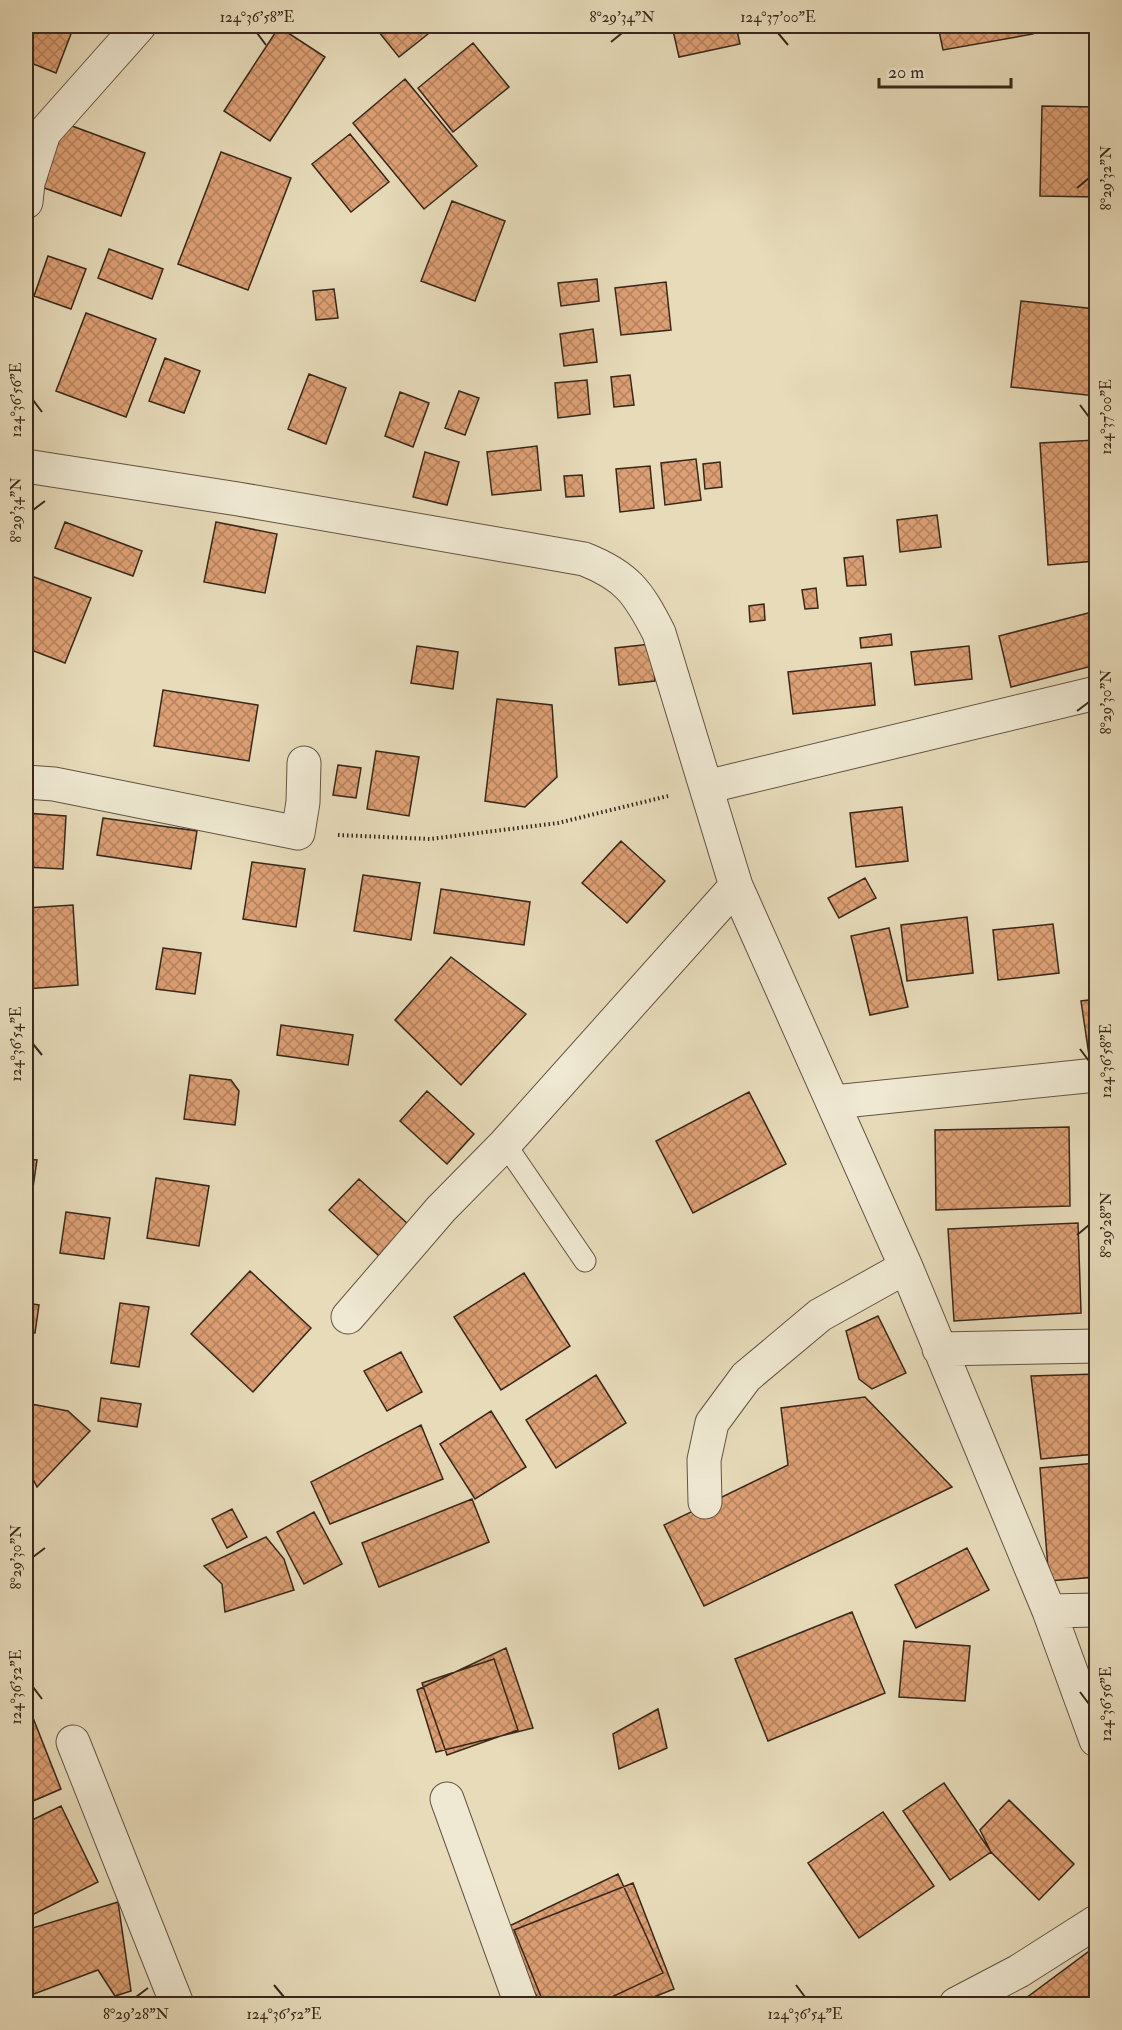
<svg xmlns="http://www.w3.org/2000/svg" width="1122" height="2030" viewBox="0 0 1122 2030" font-family="'IM FELL Double Pica',serif">
	<defs>
		<pattern id="building-cross-hatch" width="8" height="8" patternUnits="userSpaceOnUse" patternTransform="scale(1.5)"><rect width="8" height="8" fill="#dd9f74"/><path d="M0 0l8 8M0 8l8-8" fill="none" stroke="#b4825e"/></pattern>
	</defs>
	<rect width="100%" height="100%" fill="#e7dbba"/>
	<filter id="stains"><feTurbulence type="fractalNoise" baseFrequency=".00333" numOctaves="4"/><feColorMatrix values="0 0 0 0 .2 0 0 0 0 .09 0 0 0 0 .02 0 0 0 .5 -.17"/></filter>
	<radialGradient id="worn" r=".72"><stop offset=".6" stop-color="#630" stop-opacity="0"/><stop offset="1" stop-color="#630" stop-opacity=".3"/></radialGradient>
	<!-- building -->
	<path fill="url(#building-cross-hatch)" stroke="#37271b" stroke-width="1.5" d="M26,26H74L56,73L26,61Z
		M374,26H438L399,57Z
		M672,26H736L740,44L679,57Z
		M938,26H1031L1033,34L943,50Z
		M279,27L325,57L270,141L224,111Z
		M473,43L509,87L453,132L418,88Z
		M405,79L477,166L424,209L353,123Z
		M1042,106L1096,107V197L1040,196Z
		M64,123L145,153L121,216L39,186Z
		M350,134L389,182L351,212L312,164Z
		M221,152L291,178L248,290L178,264Z
		M452,201L505,221L475,301L421,281Z
		M109,249L163,269L152,299L98,278Z
		M48,256L86,269L71,309L34,296Z
		M597,279L599,301L561,306L558,283Z
		M666,282L671,330L621,335L615,288Z
		M334,289L338,318L316,320L313,291Z
		M1021,301L1096,309V396L1011,387Z
		M86,313L156,339L126,417L56,391Z
		M593,329L597,362L564,366L560,334Z
		M165,358L200,371L184,413L149,401Z
		M309,374L346,388L326,444L288,429Z
		M630,375L634,405L614,407L611,377Z
		M587,380L590,414L558,418L555,383Z
		M459,391L479,398L465,435L445,428Z
		M400,392L429,403L413,447L385,436Z
		M1096,440V561L1048,565L1040,443Z
		M537,446L541,490L492,495L487,452Z
		M425,452L459,462L447,505L413,497Z
		M696,459L701,500L665,505L661,463Z
		M720,462L722,487L705,489L703,464Z
		M650,466L654,508L620,512L616,469Z
		M582,475L584,496L566,497L564,476Z
		M937,515L941,547L900,552L897,520Z
		M65,522L142,551L133,576L55,548Z
		M216,522L277,534L265,593L204,582Z
		M863,556L866,585L847,586L844,558Z
		M26,574L91,598L65,663L26,648Z
		M816,588L818,608L805,609L802,590Z
		M764,604L765,620L750,622L749,606Z
		M1096,611V665L1011,687L999,636Z
		M891,634L892,645L861,648L860,638Z
		M651,644L655,681L619,685L615,648Z
		M417,646L458,652L453,689L411,683Z
		M969,646L972,679L915,685L911,652Z
		M871,663L875,705L793,714L788,672Z
		M163,690L258,705L249,761L154,746Z
		M497,699L552,705L557,777L525,807L485,801Z
		M376,751L419,757L409,816L367,809Z
		M338,765L361,768L356,798L333,795Z
		M902,807L908,861L856,867L850,813Z
		M26,813L66,816L63,869L26,867Z
		M103,818L197,831L191,869L97,855Z
		M621,841L665,881L627,923L582,883Z
		M252,862L305,869L296,927L243,919Z
		M363,875L420,883L411,940L354,931Z
		M865,878L876,898L839,918L828,898Z
		M441,889L530,902L524,945L434,933Z
		M73,905L78,985L26,989V908Z
		M967,917L973,973L907,981L901,925Z
		M1053,924L1059,973L998,980L993,930Z
		M889,928L908,1007L870,1015L851,936Z
		M163,948L201,953L195,994L156,989Z
		M451,957L526,1014L461,1085L395,1020Z
		M1096,999V1061L1090,1062L1081,1001Z
		M281,1025L353,1035L348,1065L277,1055Z
		M190,1075L231,1080L239,1091L235,1125L184,1119Z
		M427,1091L474,1134L447,1164L400,1121Z
		M749,1092L786,1164L693,1213L656,1141Z
		M1069,1127L1070,1206L936,1210L935,1130Z
		M26,1159L37,1160L26,1235Z
		M156,1178L209,1186L199,1246L147,1238Z
		M359,1179L408,1224L379,1256L329,1210Z
		M66,1212L110,1218L104,1259L60,1253Z
		M1078,1223L1081,1313L954,1321L948,1229Z
		M250,1271L311,1328L253,1392L191,1334Z
		M524,1273L570,1346L501,1390L454,1317Z
		M26,1303L39,1305L35,1333L26,1332Z
		M120,1303L149,1307L139,1367L111,1363Z
		M878,1316L906,1373L872,1389L859,1379L846,1331Z
		M401,1352L422,1392L387,1411L364,1371Z
		M1096,1374V1454L1041,1459L1031,1376Z
		M596,1375L626,1423L556,1468L526,1420Z
		M865,1397L952,1487L704,1606L664,1525L788,1465L781,1408Z
		M101,1398L141,1404L137,1427L98,1421Z
		M26,1403L68,1411L90,1431L37,1487L26,1465Z
		M491,1411L526,1467L475,1499L440,1444Z
		M421,1425L443,1479L330,1524L311,1482Z
		M1096,1463V1577L1049,1581L1040,1468Z
		M472,1499L489,1542L379,1587L362,1543Z
		M232,1509L247,1537L227,1548L212,1519Z
		M314,1512L342,1564L304,1584L277,1532Z
		M266,1537L284,1559L294,1590L225,1612L222,1584L204,1566Z
		M967,1548L989,1590L916,1628L895,1585Z
		M852,1612L885,1693L768,1741L735,1659Z
		M904,1641L970,1646L965,1701L899,1697Z
		M506,1648L533,1728L436,1752L417,1690Z
		M494,1659L518,1730L447,1755L422,1683Z
		M26,1700L61,1789L26,1804Z
		M658,1709L667,1748L619,1769L613,1734Z
		M944,1783L991,1852L950,1880L903,1811Z
		M1009,1800L1074,1864L1039,1900L991,1852L980,1830Z
		M61,1806L98,1882L26,1918V1823Z
		M883,1812L934,1886L859,1938L808,1863Z
		M618,1874L663,1973L597,2004H541L501,1930Z
		M633,1883L674,1989L636,2004H544L514,1930Z
		M118,1902L131,1991L115,1996L98,1970L26,1997V1930Z
		M1096,1946V2004H1018Z"/>
	<g fill="none" stroke-linecap="round" stroke-linejoin="round">
		<!-- service casing -->
		<g stroke="#635443" stroke-width="23">
			<path id="service" d="M505,1144L585,1261"/>
		</g>
		<!-- minor casing -->
		<g stroke="#635443" stroke-width="35">
			<path id="minor" d="M26,202L28,183L44,133L139,26
				M26,466L238,499L584,559C627,576 638,592 659,633L736,886L906,1267L1049,1611L1096,1740
				M26,782L54,784L298,833L303,802L304,763
				M706,787L1096,693
				M834,1102L1096,1075
				M348,1317L441,1209L505,1144L736,886
				M939,1349L1096,1346
				M705,1502L704,1460L712,1423L746,1377L820,1315L906,1267
				M1049,1611L1096,1610
				M73,1742L177,2004
				M447,1799L521,2004
				M956,2004L1019,1971L1096,1922"/>
		</g>
		<!-- path -->
		<path stroke="#37271b" stroke-width="4" stroke-dasharray="1.5 3" stroke-linecap="butt" d="M338,835L430,839L558,823L668,796"/>
		<!-- service -->
		<use href="#service" stroke="#efe8d2" stroke-width="21"/>
		<!-- minor -->
		<use href="#minor" stroke="#efe8d2" stroke-width="33"/>
	</g>
	<!-- ticks -->
	<path fill="none" stroke="#37271b" stroke-width="2" d="M257,33L266,45M778,33L788,45M611,42L622,33M1077,188L1089,178M33,400L42,412M1080,405L1089,417M33,510L45,501M1077,711L1089,702M33,1044L42,1055M1080,1049L1089,1061M1077,1235L1089,1225M33,1557L45,1548M33,1687L42,1699M1080,1692L1089,1704M274,1985L284,1997M796,1985L805,1997M136,1997L148,1988"/>
	<!-- margin -->
	<rect width="1122" height="2030" fill="none" stroke="#e7dbba" stroke-width="66"/>
	<!-- scale -->
	<path d="M879 78v9h132v-9" fill="none" stroke="#37271b" stroke-width="3"/>
	<text x="888" y="78" font-size="18" fill="#37271b" stroke="#efe8d2" stroke-width="4.5" paint-order="stroke">20 m</text>
	<rect x="33" y="33" width="1056" height="1964" fill="none" stroke="#37271b" stroke-width="2"/>
	<g font-size="15" text-anchor="middle" fill="#37271b">
		<text x="257" y="22">124°36'58"E</text>
		<text x="622" y="22">8°29'34"N</text>
		<text x="778" y="22">124°37'00"E</text>
		<text transform="translate(1106 178) rotate(-90)" y="5">8°29'32"N</text>
		<text transform="translate(16 400) rotate(-90)" y="5">124°36'56"E</text>
		<text transform="translate(1106 417) rotate(-90)" y="5">124°37'00"E</text>
		<text transform="translate(16 510) rotate(-90)" y="5">8°29'34"N</text>
		<text transform="translate(1106 702) rotate(-90)" y="5">8°29'30"N</text>
		<text transform="translate(16 1044) rotate(-90)" y="5">124°36'54"E</text>
		<text transform="translate(1106 1061) rotate(-90)" y="5">124°36'58"E</text>
		<text transform="translate(1106 1225) rotate(-90)" y="5">8°29'28"N</text>
		<text transform="translate(16 1557) rotate(-90)" y="5">8°29'30"N</text>
		<text transform="translate(16 1687) rotate(-90)" y="5">124°36'52"E</text>
		<text transform="translate(1106 1704) rotate(-90)" y="5">124°36'56"E</text>
		<text x="136" y="2019">8°29'28"N</text>
		<text x="284" y="2019">124°36'52"E</text>
		<text x="805" y="2019">124°36'54"E</text>
	</g>
	<rect width="100%" height="100%" filter="url(#stains)"/>
	<rect width="100%" height="100%" fill="url(#worn)"/>
</svg>
